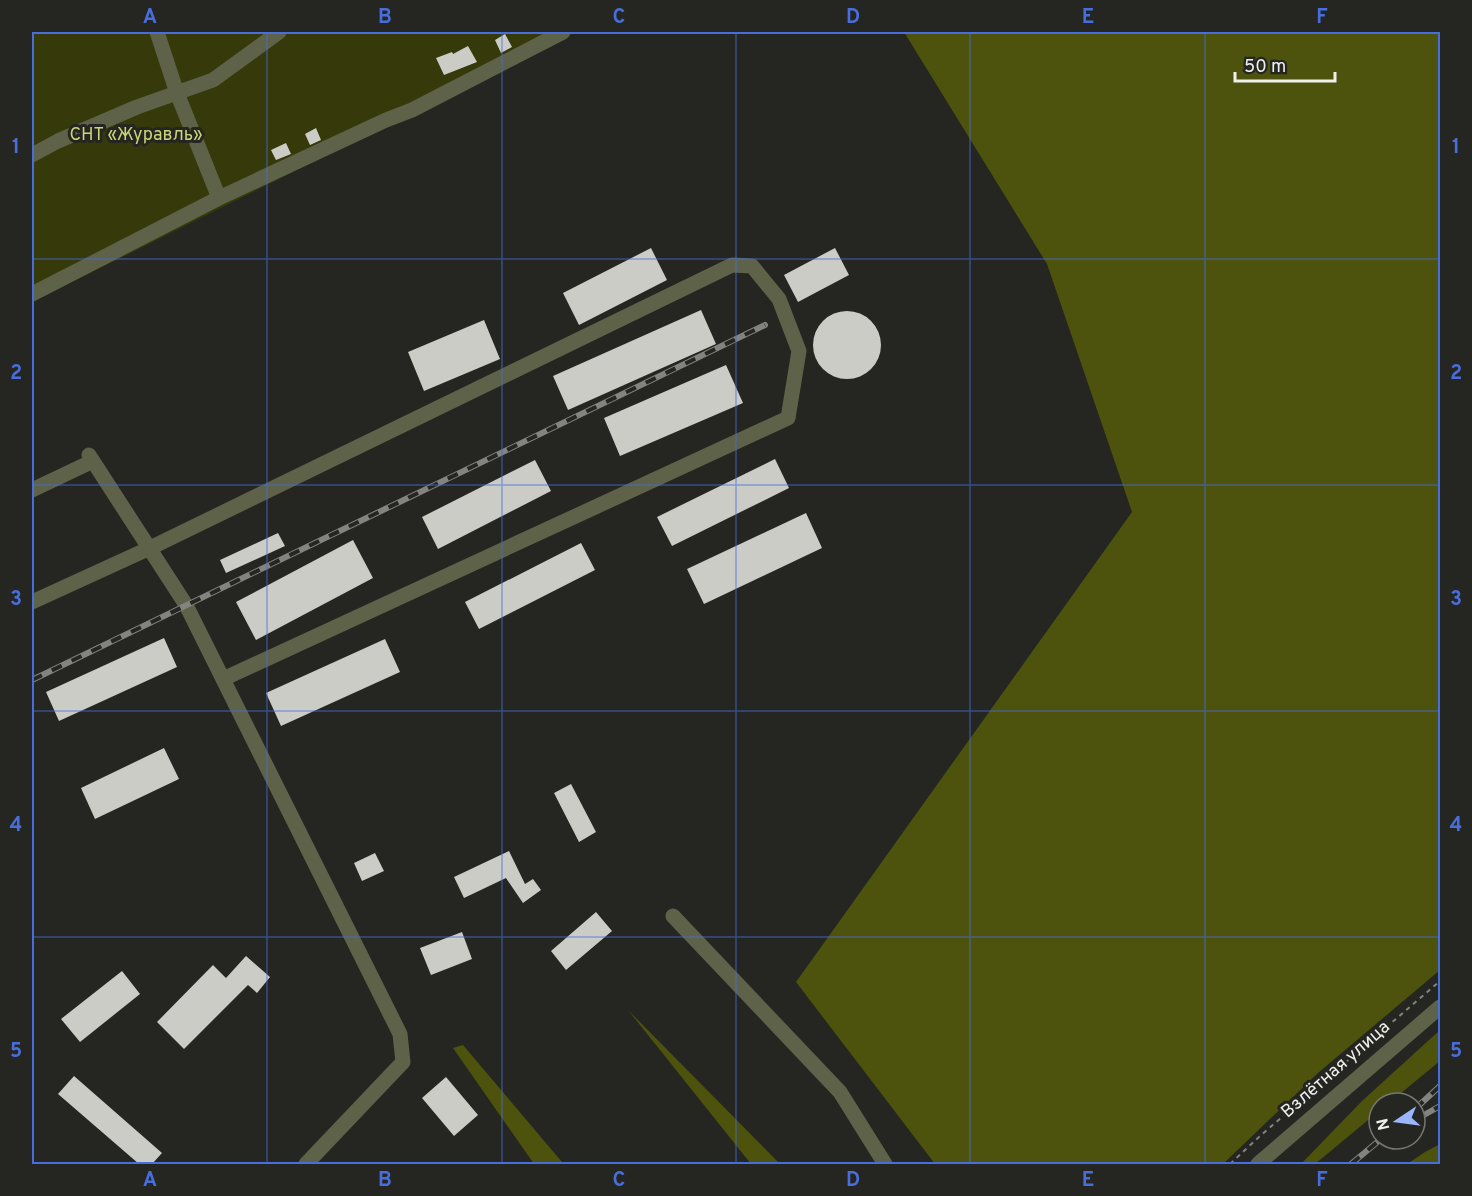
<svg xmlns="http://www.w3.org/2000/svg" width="1472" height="1196" viewBox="0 0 1472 1196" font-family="Overpass,sans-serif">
	<rect width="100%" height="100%" fill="#252621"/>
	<!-- green -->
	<path fill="#363a0a" d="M32,32H575L32,302Z"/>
	<!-- forest -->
	<path fill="#4d520d" d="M904,32H1440V970L1318,1073L1223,1164H935L796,982L1132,512L1047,264Z
		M628,1010L780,1164H751Z
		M1440,1030V1061L1389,1103H1379V1111L1315,1164H1301L1362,1101Z
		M463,1045L562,1162L564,1164H534L453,1048Z
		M1440,1144V1164H1407L1425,1152Z"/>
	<!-- building -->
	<path fill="#cbccc5" d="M505,34L512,47L501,53L495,40Z
		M468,46L477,62L444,75L436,58L452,52L453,54Z
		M316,128L321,140L310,145L305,134Z
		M286,143L291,154L276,160L271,150Z
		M651,248L667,280L579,325L563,293Z
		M835,248L849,275L798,302L784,275Z
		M701,310L716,344L568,410L553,376Z
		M813 345a34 34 0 1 1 68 0a34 34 0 1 1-68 0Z
		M484,320L500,359L424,391L408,352Z
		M726,365L743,403L620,456L604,418Z
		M775,459L789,488L672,546L657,517Z
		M535,460L551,491L438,549L422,517Z
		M806,513L822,548L704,604L687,569Z
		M278,533L285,546L226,573L220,560Z
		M353,540L373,578L256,640L236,602Z
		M581,543L595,570L479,629L465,602Z
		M164,638L177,667L59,721L46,692Z
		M385,639L400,672L281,726L266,693Z
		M164,748L179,779L95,819L81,788Z
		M571,784L596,832L579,842L554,793Z
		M509,851L525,884L533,879L541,890L523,903L506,878L464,898L454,877Z
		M375,853L384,871L362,881L354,863Z
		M596,912L612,931L566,970L551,951Z
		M462,932L472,959L431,975L420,948Z
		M246,956L270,977L257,993L248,985L184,1049L157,1022L213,965L226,978Z
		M122,971L140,994L80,1042L61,1019Z
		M74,1076L162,1153L152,1164H139L58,1094Z
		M446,1077L478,1115L454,1136L422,1098Z"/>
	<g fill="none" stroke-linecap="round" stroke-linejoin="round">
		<!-- path -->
		<path stroke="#83837f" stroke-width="2" stroke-dasharray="4.5 4.5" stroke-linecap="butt" d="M1230,1164L1260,1136L1440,981"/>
		<!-- minor -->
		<path stroke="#5e6248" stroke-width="15" d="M157,32L177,93L219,198
			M32,155L58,141L137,107L213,80L279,32
			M32,294L219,198L386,120L412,110L563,32
			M89,455L186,605L400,1034L403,1062L306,1164
			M32,490L93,461
			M32,602L150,548L732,265L752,266L779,299L799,351L788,418L223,679
			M673,916L840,1092L885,1164
			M1258,1164L1440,1007"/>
		<!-- rail casing -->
		<g stroke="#838480" stroke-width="6">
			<path id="rail" d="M32,680L765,325
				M1415,1109L1440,1086
				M1415,1120L1440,1106
				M1351,1164L1381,1139"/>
		</g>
		<!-- rail -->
		<use href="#rail" stroke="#252621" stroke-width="4" stroke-dasharray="11" stroke-linecap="butt"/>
	</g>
	<!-- grid -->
	<path fill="none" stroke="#476edc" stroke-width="1.5" stroke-opacity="0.55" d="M267,32V1164M502,32V1164M736,32V1164M970,32V1164M1205,32V1164M32,259H1440M32,485H1440M32,711H1440M32,937H1440"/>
	<g text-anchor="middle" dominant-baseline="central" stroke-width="6" stroke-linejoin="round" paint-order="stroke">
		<!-- park labels -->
		<g font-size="18" fill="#cbd478" stroke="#252621">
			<text x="136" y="135">СНТ «Журавль»</text>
		</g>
		<!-- street labels -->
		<g font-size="18" fill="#efefec" stroke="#252621">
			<text transform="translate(1336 1070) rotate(-41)">Взлётная улица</text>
		</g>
	</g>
	<!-- border -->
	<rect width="1472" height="1196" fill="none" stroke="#252621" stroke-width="66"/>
	<!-- north arrow -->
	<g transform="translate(1397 1121) rotate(257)"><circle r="28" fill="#252621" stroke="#767672" stroke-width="1.5"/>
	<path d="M0-4.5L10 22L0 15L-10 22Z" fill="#9bb5fd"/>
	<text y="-9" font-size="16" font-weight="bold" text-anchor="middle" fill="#efefec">N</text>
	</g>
	<!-- scale -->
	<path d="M1235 72v9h100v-9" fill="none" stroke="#efefec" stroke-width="3"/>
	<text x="1244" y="72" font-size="18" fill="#efefec" stroke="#252621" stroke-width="4.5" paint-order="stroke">50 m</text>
	<rect x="33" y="33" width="1406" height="1130" fill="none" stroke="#476edc" stroke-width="2"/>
	<g font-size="20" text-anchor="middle" font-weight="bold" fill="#476edc">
		<text x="150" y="23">A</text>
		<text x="385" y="23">B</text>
		<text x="619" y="23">C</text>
		<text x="853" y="23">D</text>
		<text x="1088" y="23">E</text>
		<text x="1322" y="23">F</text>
		<text x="16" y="153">1</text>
		<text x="1456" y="153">1</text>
		<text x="16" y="379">2</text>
		<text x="1456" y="379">2</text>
		<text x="16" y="605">3</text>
		<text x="1456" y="605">3</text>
		<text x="16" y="831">4</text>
		<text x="1456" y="831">4</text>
		<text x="16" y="1057">5</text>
		<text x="1456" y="1057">5</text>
		<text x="150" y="1186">A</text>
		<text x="385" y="1186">B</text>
		<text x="619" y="1186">C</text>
		<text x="853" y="1186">D</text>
		<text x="1088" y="1186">E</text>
		<text x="1322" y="1186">F</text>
	</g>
</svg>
